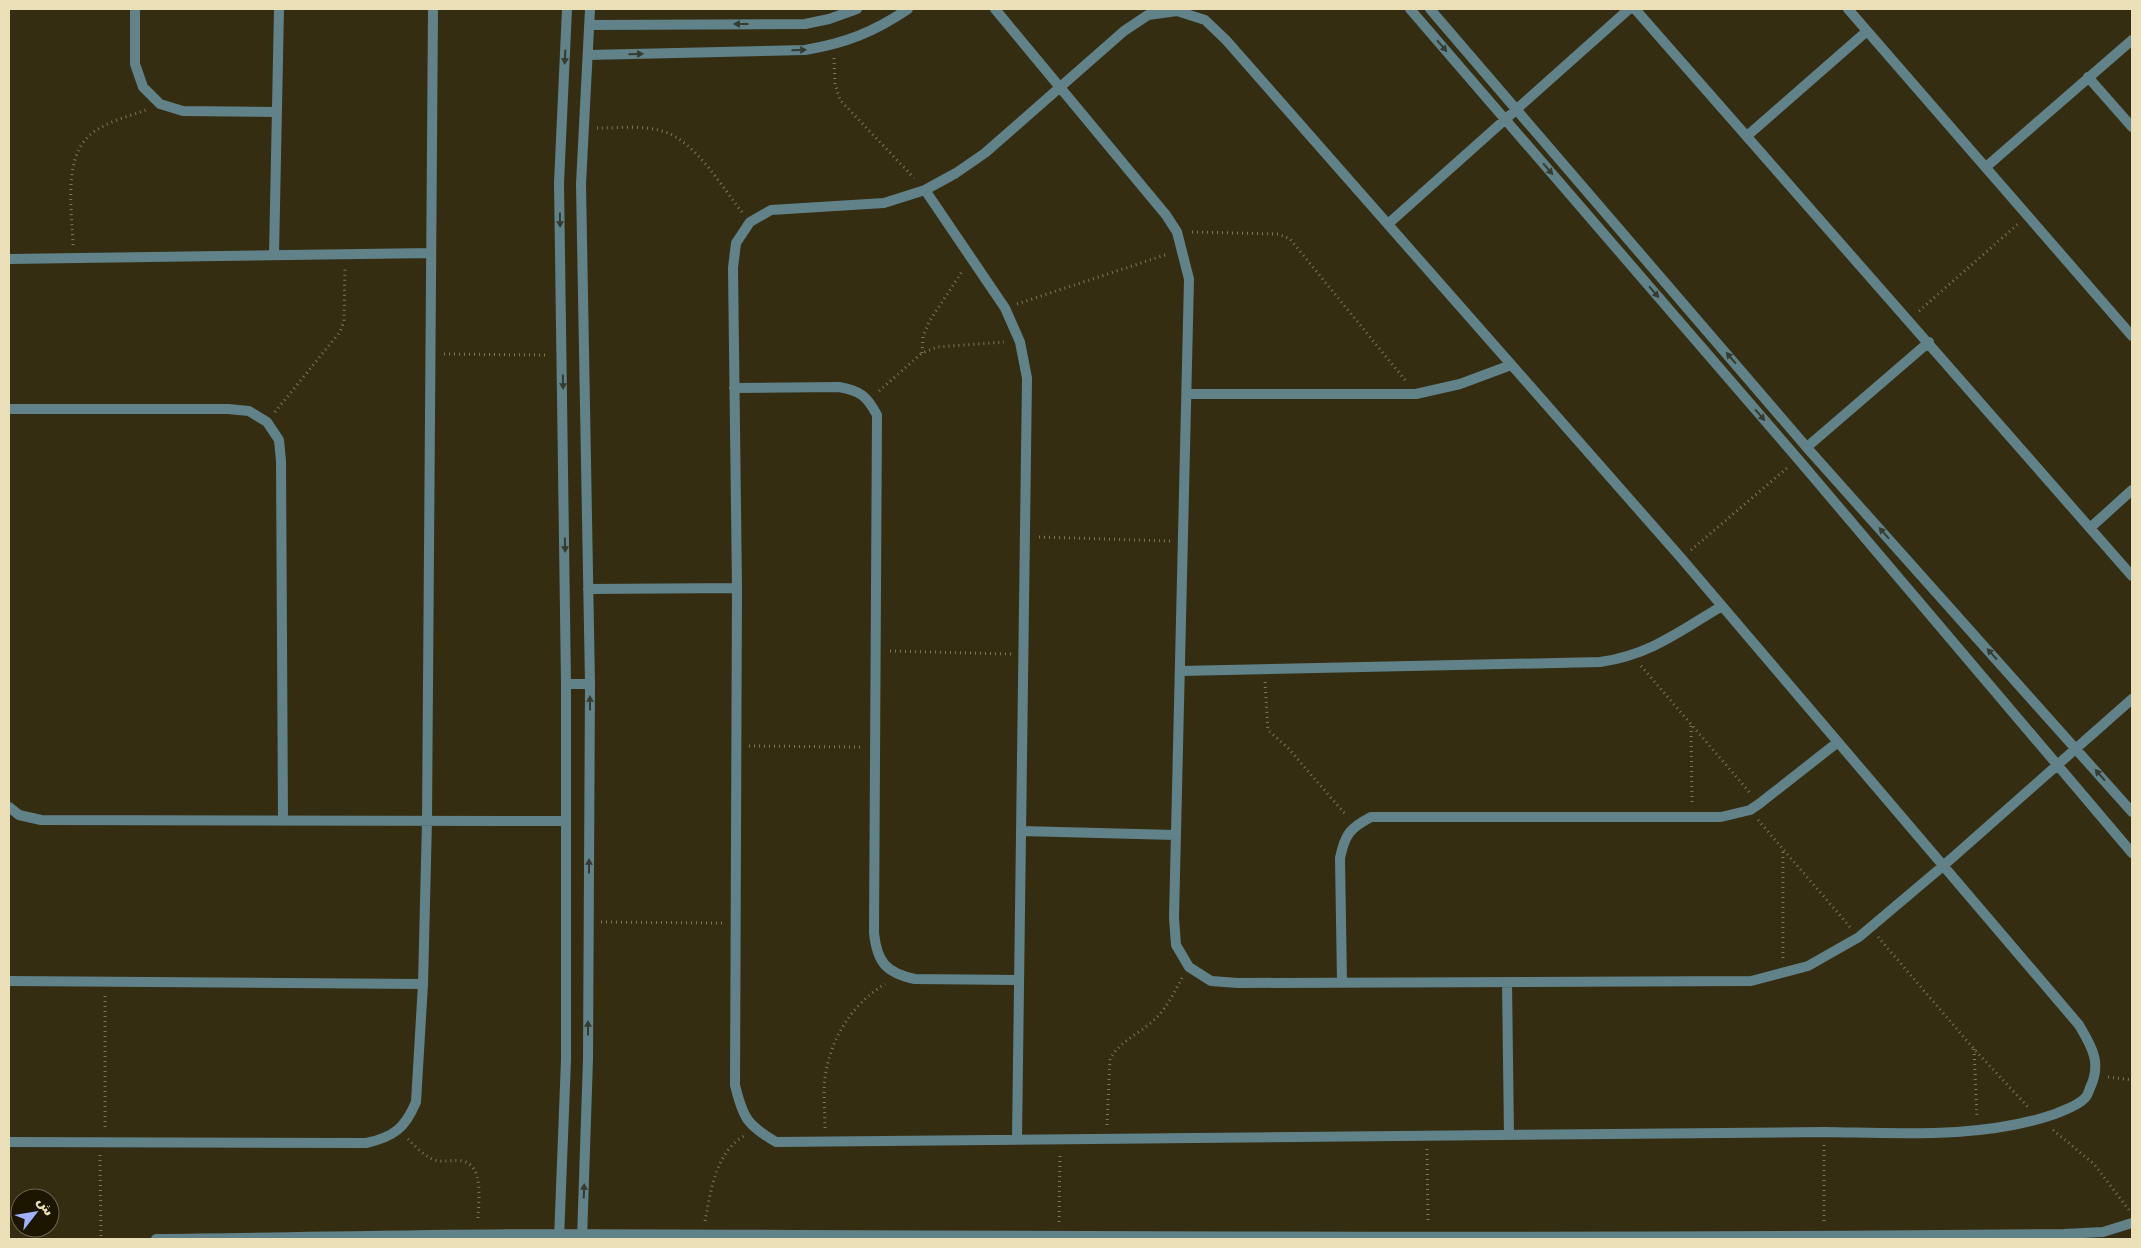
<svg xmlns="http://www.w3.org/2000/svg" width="2141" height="1248" viewBox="0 0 2141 1248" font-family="'DejaVu Sans',Cairo,sans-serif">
	<rect width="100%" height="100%" fill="#342d12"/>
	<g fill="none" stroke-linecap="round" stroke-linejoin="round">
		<!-- path -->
		<path stroke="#807756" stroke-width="3" stroke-dasharray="1 4" stroke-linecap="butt" d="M834,58L835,84L840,100L914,178
			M597,128C618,128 642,125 662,131C695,140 721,186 742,212
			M1192,232L1278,234L1290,239L1405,380
			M73,245C72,213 64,163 86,139C100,123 127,117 146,110
			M1017,304L1168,254
			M1919,311L2018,224
			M922,353L923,337L929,322L963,270
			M444,354L547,355
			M879,391L922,353L937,347L1004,342
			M275,412L340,332L344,321L345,267
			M1039,537L1170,541
			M1691,550L1787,468
			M890,651L1011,654
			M1641,666L1751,794
			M1265,682L1268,730L1288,748L1346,815
			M1691,726L1692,802
			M749,746L860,747
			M1758,820L1850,927
			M601,922L723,923
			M1878,937L1974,1049L2028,1107
			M1783,958V849
			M105,996V1128
			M1974,1049L1977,1117
			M2108,1077L2132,1080
			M1107,1125L1110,1059C1120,1041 1139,1034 1154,1020C1166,1009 1174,993 1182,978
			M825,1128C825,1112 823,1094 825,1078C830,1039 852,1004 885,984
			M2053,1130L2094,1164L2129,1210
			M408,1139C416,1147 425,1157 435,1160C444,1163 454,1159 462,1161C485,1165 478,1203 478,1220
			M1824,1145V1222
			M1427,1149L1428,1223
			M100,1155L101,1239
			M705,1221C711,1191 715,1153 744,1136
			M1059,1222L1060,1153"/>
		<!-- street -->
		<path stroke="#618289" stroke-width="10" d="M135,9V64L143,87L160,104L183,111L277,112
			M995,9L1166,215L1177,232L1189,279L1174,918L1176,945L1189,967L1211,981L1238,983L1751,981L1808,966L1859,937L1943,866L2132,699
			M1410,9L1798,459L2132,853
			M1430,9L1809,450L2132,812
			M1635,9L2132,576
			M1848,9L2132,336
			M1177,11L1205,20L1226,40L1682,559L2079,1025C2092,1047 2102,1063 2090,1088C2089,1091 2087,1096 2085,1098C2078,1106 2064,1110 2055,1114C1982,1139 1900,1133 1824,1132L776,1142C747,1125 743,1118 735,1085L737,588L733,268L736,243L750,222L771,210L884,203L925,190L956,173L985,153L1124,31L1148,15Z
			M589,25L805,24L829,19L857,9
			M588,55L805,50C846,43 874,32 908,9
			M2088,77L2132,127
			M1747,136L1867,31
			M1986,167L2132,40
			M925,190L1005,308L1020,342L1027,378L1017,1139
			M1388,224L1629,9
			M274,255L279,9
			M9,259L431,253
			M734,388L839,387C861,391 867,396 877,415L874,933C877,962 886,973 915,979L1019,980
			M1187,394H1416L1460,384L1511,365
			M9,409H228L249,411L267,422L279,440L281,461L283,820
			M1807,447L1929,342
			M2090,528L2132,490
			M588,589L737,588
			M1180,671L1600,662C1650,655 1680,631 1722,606
			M566,684H590
			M9,807L19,815L41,820L566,821
			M1021,831L1176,835
			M9,981L423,984
			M1342,982L1340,858C1345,834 1350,828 1371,817H1721L1750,810L1759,804L1838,742
			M1507,982L1509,1135
			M9,1142L366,1143C394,1137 405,1128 416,1102L423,984L427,821L433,9
			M156,1239C290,1238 424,1234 558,1234C1060,1236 1562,1239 2064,1234L2103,1232L2132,1223
			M559,1239L566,1060V684L559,183L567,9
			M582,1239L588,1059L590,684L581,184L590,9"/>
	</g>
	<!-- one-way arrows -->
	<defs><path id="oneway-solid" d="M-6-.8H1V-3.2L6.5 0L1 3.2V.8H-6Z" transform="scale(1.25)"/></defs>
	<g fill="#343b30">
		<use href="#oneway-solid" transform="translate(741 24) rotate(180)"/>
		<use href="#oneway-solid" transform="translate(1442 46) rotate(49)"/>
		<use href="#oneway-solid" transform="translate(799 50) rotate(-2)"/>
		<use href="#oneway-solid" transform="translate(636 54) rotate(-1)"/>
		<use href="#oneway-solid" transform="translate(565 57) rotate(93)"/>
		<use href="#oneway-solid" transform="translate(1548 169) rotate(49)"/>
		<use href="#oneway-solid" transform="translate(560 220) rotate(89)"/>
		<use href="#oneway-solid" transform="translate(1654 292) rotate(49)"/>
		<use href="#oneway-solid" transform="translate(1731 358) rotate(-131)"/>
		<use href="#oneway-solid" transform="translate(563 382) rotate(89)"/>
		<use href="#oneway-solid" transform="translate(1760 415) rotate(49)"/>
		<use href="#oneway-solid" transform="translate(1884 533) rotate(-132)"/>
		<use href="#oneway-solid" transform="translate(565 545) rotate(89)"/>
		<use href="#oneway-solid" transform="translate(1992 654) rotate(-132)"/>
		<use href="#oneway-solid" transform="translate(590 703) rotate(-90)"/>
		<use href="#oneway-solid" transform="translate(2100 775) rotate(-131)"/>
		<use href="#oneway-solid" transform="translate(589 866) rotate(-90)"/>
		<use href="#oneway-solid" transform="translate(588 1028) rotate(-90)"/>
		<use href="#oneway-solid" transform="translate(584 1191) rotate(-88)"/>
	</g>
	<!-- border -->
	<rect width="2141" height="1248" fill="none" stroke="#ebdfb7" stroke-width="20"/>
	<!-- north arrow -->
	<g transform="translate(35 1213) rotate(59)"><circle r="24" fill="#1c1500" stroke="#6f6649"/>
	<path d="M0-4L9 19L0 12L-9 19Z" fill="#a1b2fd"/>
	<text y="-8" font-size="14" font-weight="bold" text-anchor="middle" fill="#ebdfb7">ش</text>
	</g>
</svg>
